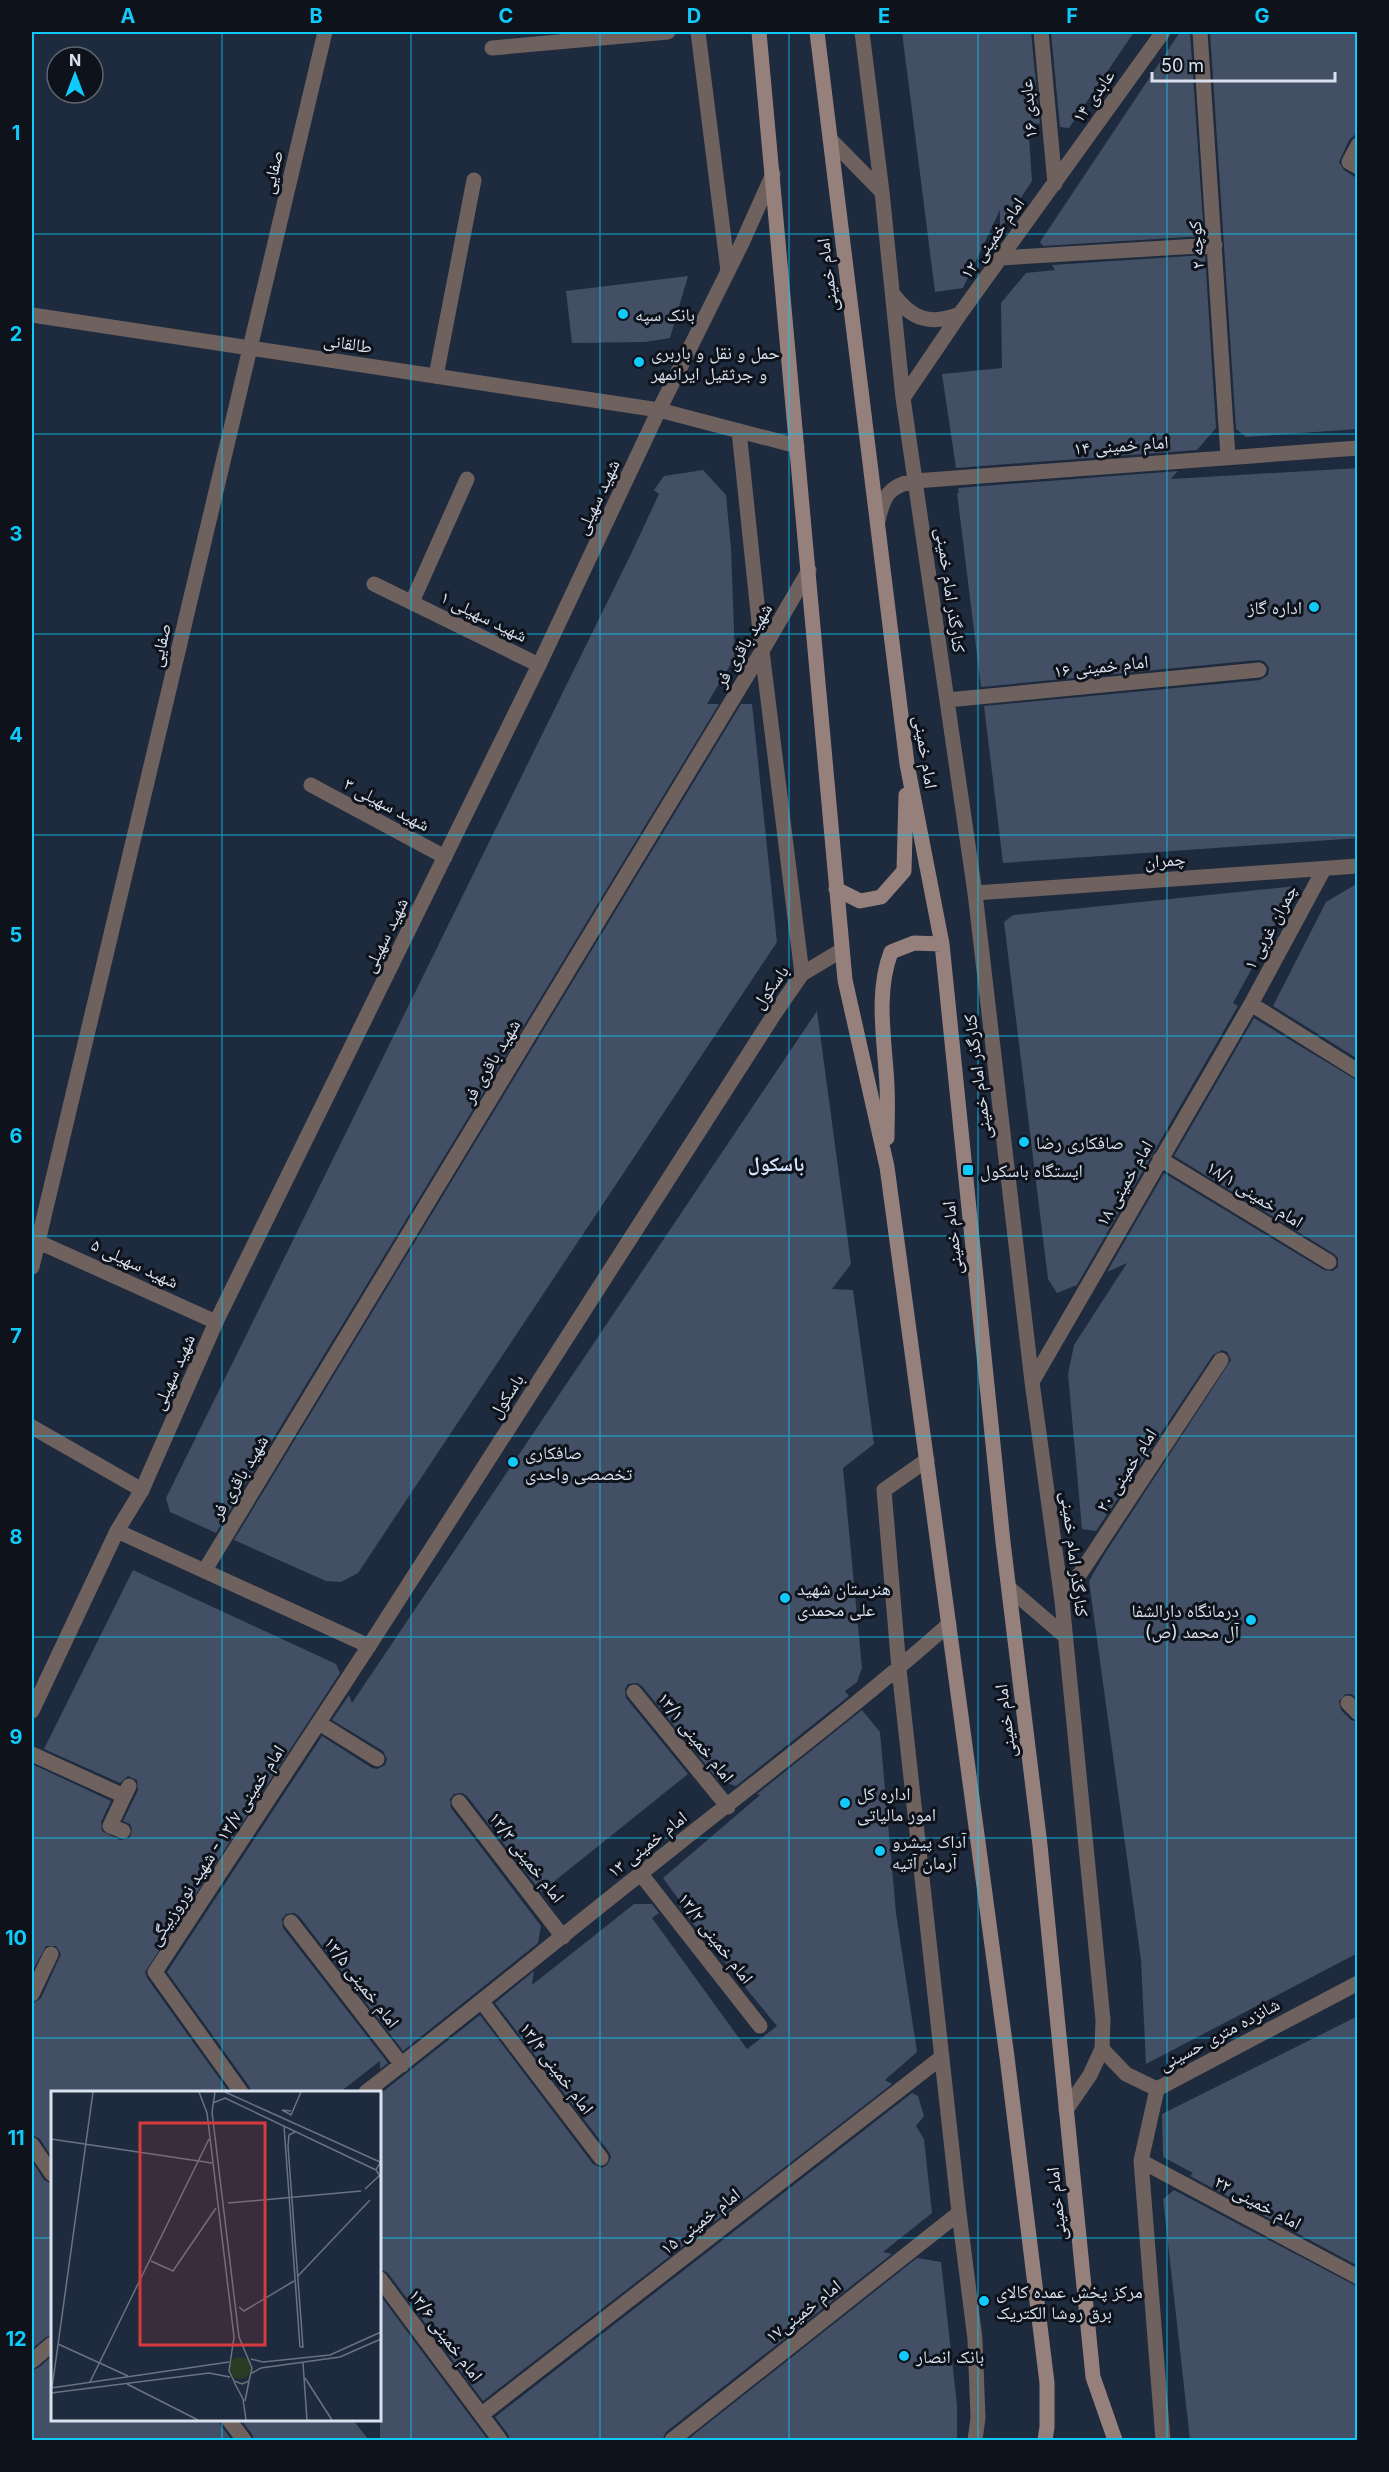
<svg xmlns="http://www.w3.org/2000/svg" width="1389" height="2472" viewBox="0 0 1389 2472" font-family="Inter,'Noto Naskh Arabic',sans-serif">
	<rect width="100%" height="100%" fill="#1e2a3d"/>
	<!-- building -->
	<path fill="#424f64" d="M902,32H1031L1040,124L1028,122L1032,181L1000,230V210L963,288L935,292Z
		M1051,32H1134L1069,128L1060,127Z
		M1180,32H1190L1204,236L1043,246L1040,242Z
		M1210,32H1358V132L1349,140L1339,162L1344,170L1358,179V429L1246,437L1236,429Z
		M1205,255L1216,428L1197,450L956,468L942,374L1002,368L1001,303L1026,273L1055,270L1052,265Z
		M688,276L670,338L645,342L572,343L566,291Z
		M1358,468V838L1003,863L984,706L1260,680L1268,675L1269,668L1264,661L1258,660L981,687L957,493H959L958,488L1178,471L1171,479Z
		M703,470L726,495L731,548L735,657L707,704H719L216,1533L170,1512L166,1498L630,556L659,494L654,490L664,476Z
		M741,704H752L777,942L358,1573L341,1582L326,1581L234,1540Z
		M1358,883V1059L1273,1006L1326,902Z
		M1297,886L1233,1003L1238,1006L1077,1285L1057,1293L1048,1279L1004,922L1013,915Z
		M817,1011L851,1264L832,1289L853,1290L874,1444L843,1468L862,1668L857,1682L845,1691L849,1696L736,1786L718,1780L642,1686L637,1683L628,1684L625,1689L626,1698L688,1774L541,1892L467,1796L462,1793L454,1794L450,1799L451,1808L541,1926L538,1943L403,2051L299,1916L294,1913L286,1914L282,1919L283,1928L388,2063L380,2069V2061L340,2092H251L249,2086L167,1972L322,1736L372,1768L377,1769L385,1765L387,1759L383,1751L332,1720L349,1695L352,1703Z
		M1254,1018L1358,1081V1699L1351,1694H1346L1339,1701L1341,1710L1351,1720L1358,1722V1953L1146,2064L1141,1960L1089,1581L1104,1555L1231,1360L1227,1352L1222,1350L1213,1355L1096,1531L1082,1529L1068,1374L1074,1345L1127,1263L1107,1272L1164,1173L1324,1270L1333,1271L1338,1267V1258L1334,1254L1174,1156Z
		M133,1570L336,1664L340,1673L145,1972L147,1978L229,2092H52V2158L40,2139L32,2135V2004L41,1998L61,1954L56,1946H46L32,1972V1764L111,1801L101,1822L102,1831L120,1840L130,1838L132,1829L130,1824L123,1821L138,1790L137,1780L128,1776L120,1783L44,1749Z
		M862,1710L880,1732L896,1913L917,2052L885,2080L892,2084L483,2401L388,2273L380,2269V2094L480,2015L593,2164L602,2168L607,2165L611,2157L609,2152L495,2003L534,1971L532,1985L634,1904H652L659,1913L652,1918L747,2049L777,2026L677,1904H682L663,1878L760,1795L757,1794Z
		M1358,2016V2266L1190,2176L1193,2173L1163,2157L1162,2114Z
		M912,2093L918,2096L924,2116L916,2126L924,2139L932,2213L883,2252L892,2254L666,2432L662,2440H510L508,2434L495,2417Z
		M32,2161L44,2180L52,2184V2335L46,2337L32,2349Z
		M1174,2190L1358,2287V2440H1190L1163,2199Z
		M917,2258L941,2262L957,2405V2440H687Z
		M380,2295L473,2420L488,2440H380Z
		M52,2356V2420H219L221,2426L232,2440H32V2370L38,2368Z
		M241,2420H353L369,2440H254L252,2434Z"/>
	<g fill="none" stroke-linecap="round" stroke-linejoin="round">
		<!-- minor -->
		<path stroke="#6e615e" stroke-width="15" d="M698,32L728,271
			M862,32L882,192L903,398L975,893L1032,1382L1062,1601L1103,2020L1102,2049L1090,2075L1066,2110
			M1041,32L1055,184
			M1200,32L1228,457
			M492,48L668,32
			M830,139L882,192
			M1358,145L1349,162L1358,167
			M1001,258L1215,245
			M893,294C911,319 930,326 960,314
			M436,376L474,180
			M903,398L960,314L1163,32
			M739,431L762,651L802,974
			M878,521C883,497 889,485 915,481L1358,448
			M374,584L539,665
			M412,602L467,479
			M947,700L1259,670
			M311,785L445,857
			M1251,1004L1358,1071
			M1160,1159L1329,1262
			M32,1239L216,1322
			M32,1267L325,32
			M1032,1382L1251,1004L1324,869
			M32,1427L142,1490
			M927,1460L884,1490L899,1669L959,2213L975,2339L978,2418L975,2440
			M205,1570L762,651L809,570
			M1009,1588L1065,1636
			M1062,1601L1221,1360
			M634,1692L728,1807
			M1348,1703L1358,1713
			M319,1723L377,1759
			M32,1754L124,1796
			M459,1802L563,1937
			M123,1831L110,1826L129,1786
			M640,1873L760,2026
			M291,1922L402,2065
			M32,1994L51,1954
			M482,2002L601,2158
			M1157,2089L1141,2161L1163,2440
			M241,2092L155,1972L369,1646
			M366,2092C458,2021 548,1947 639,1875C743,1791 849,1713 949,1624
			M32,2145L52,2174
			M1141,2161L1358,2277
			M380,2279L500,2440
			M32,2361L52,2344
			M481,2415L942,2057
			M229,2420L244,2440
			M672,2440L959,2213"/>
		<!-- tertiary -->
		<path stroke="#6e615e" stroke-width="15" d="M32,315L659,410L797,446
			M975,893L1358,866
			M117,1531L369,1646L775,1013L802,974L842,950
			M32,1711L117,1531L142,1490L216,1322L539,665L659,410L742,243L773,174
			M1102,2049L1126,2074L1157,2089L1358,1983"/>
		<!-- secondary -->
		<path stroke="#95807b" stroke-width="15" d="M759,32L845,980L887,1167L1007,2057L1047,2383V2427L1045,2440
			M817,32L907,764L942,944L1003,1542L1040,1845L1093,2377L1115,2440
			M836,889L860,901L881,897L904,871L906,795
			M887,1138C887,1121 888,1104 887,1086C885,1042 875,994 891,952L914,943L942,944"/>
	</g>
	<!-- grid -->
	<path fill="none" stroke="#0fcafa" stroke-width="1.5" stroke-opacity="0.55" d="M222,32V2092M411,32V2440M600,32V2440M789,32V2440M978,32V2440M1167,32V2440M32,234H1358M32,434H1358M32,634H1358M32,835H1358M32,1036H1358M32,1236H1358M32,1436H1358M32,1637H1358M32,1838H1358M32,2038H1358M32,2238H52M380,2238H1358M222,2420V2440"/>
	<!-- markers -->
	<g fill="#0fcafa" stroke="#0d121b" stroke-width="2">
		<circle cx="623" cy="314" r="6"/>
		<circle cx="639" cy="362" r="6"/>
		<circle cx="1314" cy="607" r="6"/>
		<circle cx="1024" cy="1142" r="6"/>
		<rect x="962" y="1164" width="12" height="12" rx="3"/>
		<circle cx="513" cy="1462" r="6"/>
		<circle cx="785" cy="1598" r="6"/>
		<circle cx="1251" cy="1620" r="6"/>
		<circle cx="845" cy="1803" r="6"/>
		<circle cx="880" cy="1851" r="6"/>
		<circle cx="984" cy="2301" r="6"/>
		<circle cx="904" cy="2356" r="6"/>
	</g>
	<g text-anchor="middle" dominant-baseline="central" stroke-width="6" stroke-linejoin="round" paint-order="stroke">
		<!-- street labels -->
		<g font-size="18" fill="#d9e1ee" stroke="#0d121b">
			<text transform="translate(1093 96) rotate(-55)">عابدی ۱۴</text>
			<text transform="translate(1028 109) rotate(-95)">عابدی ۱۶</text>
			<text transform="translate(272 172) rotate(-77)">صفایی</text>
			<text transform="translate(992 238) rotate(-54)">امام خمینی ۱۲</text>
			<text transform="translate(1196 245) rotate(-94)">کوچه ۲</text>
			<text transform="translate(827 275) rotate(-97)">امام خمینی</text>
			<text transform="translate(348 343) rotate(9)">طالقانی</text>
			<text transform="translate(1121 445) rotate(-4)">امام خمینی ۱۴</text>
			<text transform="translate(597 497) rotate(-65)">شهید سهیلی</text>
			<text transform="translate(951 590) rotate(82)">کنارگذر امام خمینی</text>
			<text transform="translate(484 616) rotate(26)">شهید سهیلی ۱</text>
			<text transform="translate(160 645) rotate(-77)">صفایی</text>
			<text transform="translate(743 645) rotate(-59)">شهید باقری فر</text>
			<text transform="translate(1101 666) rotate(-6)">امام خمینی ۱۶</text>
			<text transform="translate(926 752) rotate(81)">امام خمینی</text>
			<text transform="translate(387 804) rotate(28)">شهید سهیلی ۳</text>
			<text transform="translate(1165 860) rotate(-4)">چمران</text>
			<text transform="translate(1270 927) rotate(-62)">چمران غربی ۱</text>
			<text transform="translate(385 935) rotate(-64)">شهید سهیلی</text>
			<text transform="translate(770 987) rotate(-54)">باسکول</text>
			<text transform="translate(491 1061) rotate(-59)">شهید باقری فر</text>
			<text transform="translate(977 1077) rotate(-97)">کنارگذر امام خمینی</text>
			<text transform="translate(1124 1183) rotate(-60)">امام خمینی ۱۸</text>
			<text transform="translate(1255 1194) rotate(32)">امام خمینی ۱۸/۱</text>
			<text transform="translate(952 1238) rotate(-96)">امام خمینی</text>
			<text transform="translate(135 1263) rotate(25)">شهید سهیلی ۵</text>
			<text transform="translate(173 1372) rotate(-66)">شهید سهیلی</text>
			<text transform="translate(506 1396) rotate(-57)">باسکول</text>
			<text transform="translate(1126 1470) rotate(-57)">امام خمینی ۲۰</text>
			<text transform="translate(239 1477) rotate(-59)">شهید باقری فر</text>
			<text transform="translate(1075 1554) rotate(83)">کنارگذر امام خمینی</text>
			<text transform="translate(1005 1721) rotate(-97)">امام خمینی</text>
			<text transform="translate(696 1737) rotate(51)">امام خمینی ۱۳/۱</text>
			<text transform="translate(647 1844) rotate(-38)">امام خمینی ۱۳</text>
			<text transform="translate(216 1845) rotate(-57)">امام خمینی ۱۳/۷ - شهید نوروزبیگی</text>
			<text transform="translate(527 1857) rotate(52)">امام خمینی ۱۳/۳</text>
			<text transform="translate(716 1938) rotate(52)">امام خمینی ۱۳/۲</text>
			<text transform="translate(362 1982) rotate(52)">امام خمینی ۱۳/۵</text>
			<text transform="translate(1219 2034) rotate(-28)">شانزده متری حسینی</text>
			<text transform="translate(557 2068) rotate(53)">امام خمینی ۱۳/۴</text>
			<text transform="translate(1258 2202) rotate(28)">امام خمینی ۲۲</text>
			<text transform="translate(1056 2204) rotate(-96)">امام خمینی</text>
			<text transform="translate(700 2221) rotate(-38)">امام خمینی ۱۵</text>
			<text transform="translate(803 2311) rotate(-38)">امام خمینی۱۷</text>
			<text transform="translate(446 2335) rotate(53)">امام خمینی ۱۳/۶</text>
		</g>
		<!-- poi labels -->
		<g font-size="18" fill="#d9e1ee" stroke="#0d121b" text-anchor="start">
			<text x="635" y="314">بانک سپه</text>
			<text x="651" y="352">حمل و نقل و باربری<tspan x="651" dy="21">و جرثقیل ایرانمهر</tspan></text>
			<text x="1302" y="607" text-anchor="end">اداره گاز</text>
			<text x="1036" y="1142">صافکاری رضا</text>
			<text x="980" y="1170">ایستگاه باسکول</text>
			<text x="525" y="1452">صافکاری<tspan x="525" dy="21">تخصصی واحدی</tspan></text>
			<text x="797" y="1588">هنرستان شهید<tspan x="797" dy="21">علی محمدی</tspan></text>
			<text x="1239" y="1610" text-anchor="end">درمانگاه دارالشفا<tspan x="1239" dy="21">آل محمد (ص)</tspan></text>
			<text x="857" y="1793">اداره کل<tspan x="857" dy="21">امور مالیاتی</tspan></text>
			<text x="892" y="1841">آداک پیشرو<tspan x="892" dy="21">آرمان آتیه</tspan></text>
			<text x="996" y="2291">مرکز پخش عمده کالای<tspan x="996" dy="21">برق روشا الکتریک</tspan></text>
			<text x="916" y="2356">بانک انصار</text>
		</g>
		<!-- neighbourhood labels -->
		<g font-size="20" font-weight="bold" fill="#d4e4fd" stroke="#0d121b">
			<text x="776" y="1164">باسکول</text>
		</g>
	</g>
	<!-- overview -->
	<g transform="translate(51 2091)">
		<rect width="330" height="330" fill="#1e2a3d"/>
		<path d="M178 277a11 11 0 1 1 22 0a11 11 0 1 1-22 0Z" fill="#273c23"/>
		<path fill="none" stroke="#697384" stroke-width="1.5" d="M148,1L156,22L183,246L178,280L183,290L191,293L198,290L201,277L188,246L161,21L164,1M174,1L329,71M162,12L174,7L325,79M240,20L231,19L240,24L250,1M233,35L249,256M244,41L238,44L237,55L252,256H249M0,48L161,72M330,70L325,79L330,87M314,98L328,85M177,112L310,100M100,170L122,180L165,117M247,185L319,109M188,216L193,220L243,190M7,253L77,285M200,268L212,271L279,264L330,241M252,272L256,329M201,282L210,277L289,266L330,248M254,287L281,329M39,291L158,48M183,291L192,308L195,329M76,293L147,329M0,297L178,271M1,297L42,1M0,302L158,282L179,286M194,310L198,290"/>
		<path fill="#d63a3c" fill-opacity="0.15" stroke="#d63a3c" stroke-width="3" d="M89,32H214V254H89Z"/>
		<rect width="330" height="330" fill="none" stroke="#d9e1ee" stroke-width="3"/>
	</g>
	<!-- border -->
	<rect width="1389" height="2472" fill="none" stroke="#0d121b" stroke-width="66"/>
	<!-- north arrow -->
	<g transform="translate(75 75)"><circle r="28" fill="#0d121b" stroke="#5f656f" stroke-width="1.5"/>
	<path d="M0-4.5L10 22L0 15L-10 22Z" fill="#0fcafa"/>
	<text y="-9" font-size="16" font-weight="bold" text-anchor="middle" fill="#d9e1ee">N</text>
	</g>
	<!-- scale -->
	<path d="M1152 72v9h183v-9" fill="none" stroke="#d9e1ee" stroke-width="3"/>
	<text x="1161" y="72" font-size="18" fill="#d9e1ee" stroke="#0d121b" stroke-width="4.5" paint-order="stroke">50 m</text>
	<rect x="33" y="33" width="1323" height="2406" fill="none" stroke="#0fcafa" stroke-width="2"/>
	<g font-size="20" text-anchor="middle" font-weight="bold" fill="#0fcafa">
		<text x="128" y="23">A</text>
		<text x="316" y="23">B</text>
		<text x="506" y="23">C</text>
		<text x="694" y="23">D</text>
		<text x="884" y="23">E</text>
		<text x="1072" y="23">F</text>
		<text x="1262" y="23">G</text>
		<text x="16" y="140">1</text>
		<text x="16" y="341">2</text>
		<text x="16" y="541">3</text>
		<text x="16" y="742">4</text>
		<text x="16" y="942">5</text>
		<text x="16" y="1143">6</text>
		<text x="16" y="1343">7</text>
		<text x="16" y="1544">8</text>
		<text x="16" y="1744">9</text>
		<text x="16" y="1945">10</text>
		<text x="16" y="2145">11</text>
		<text x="16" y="2346">12</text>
	</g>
</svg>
